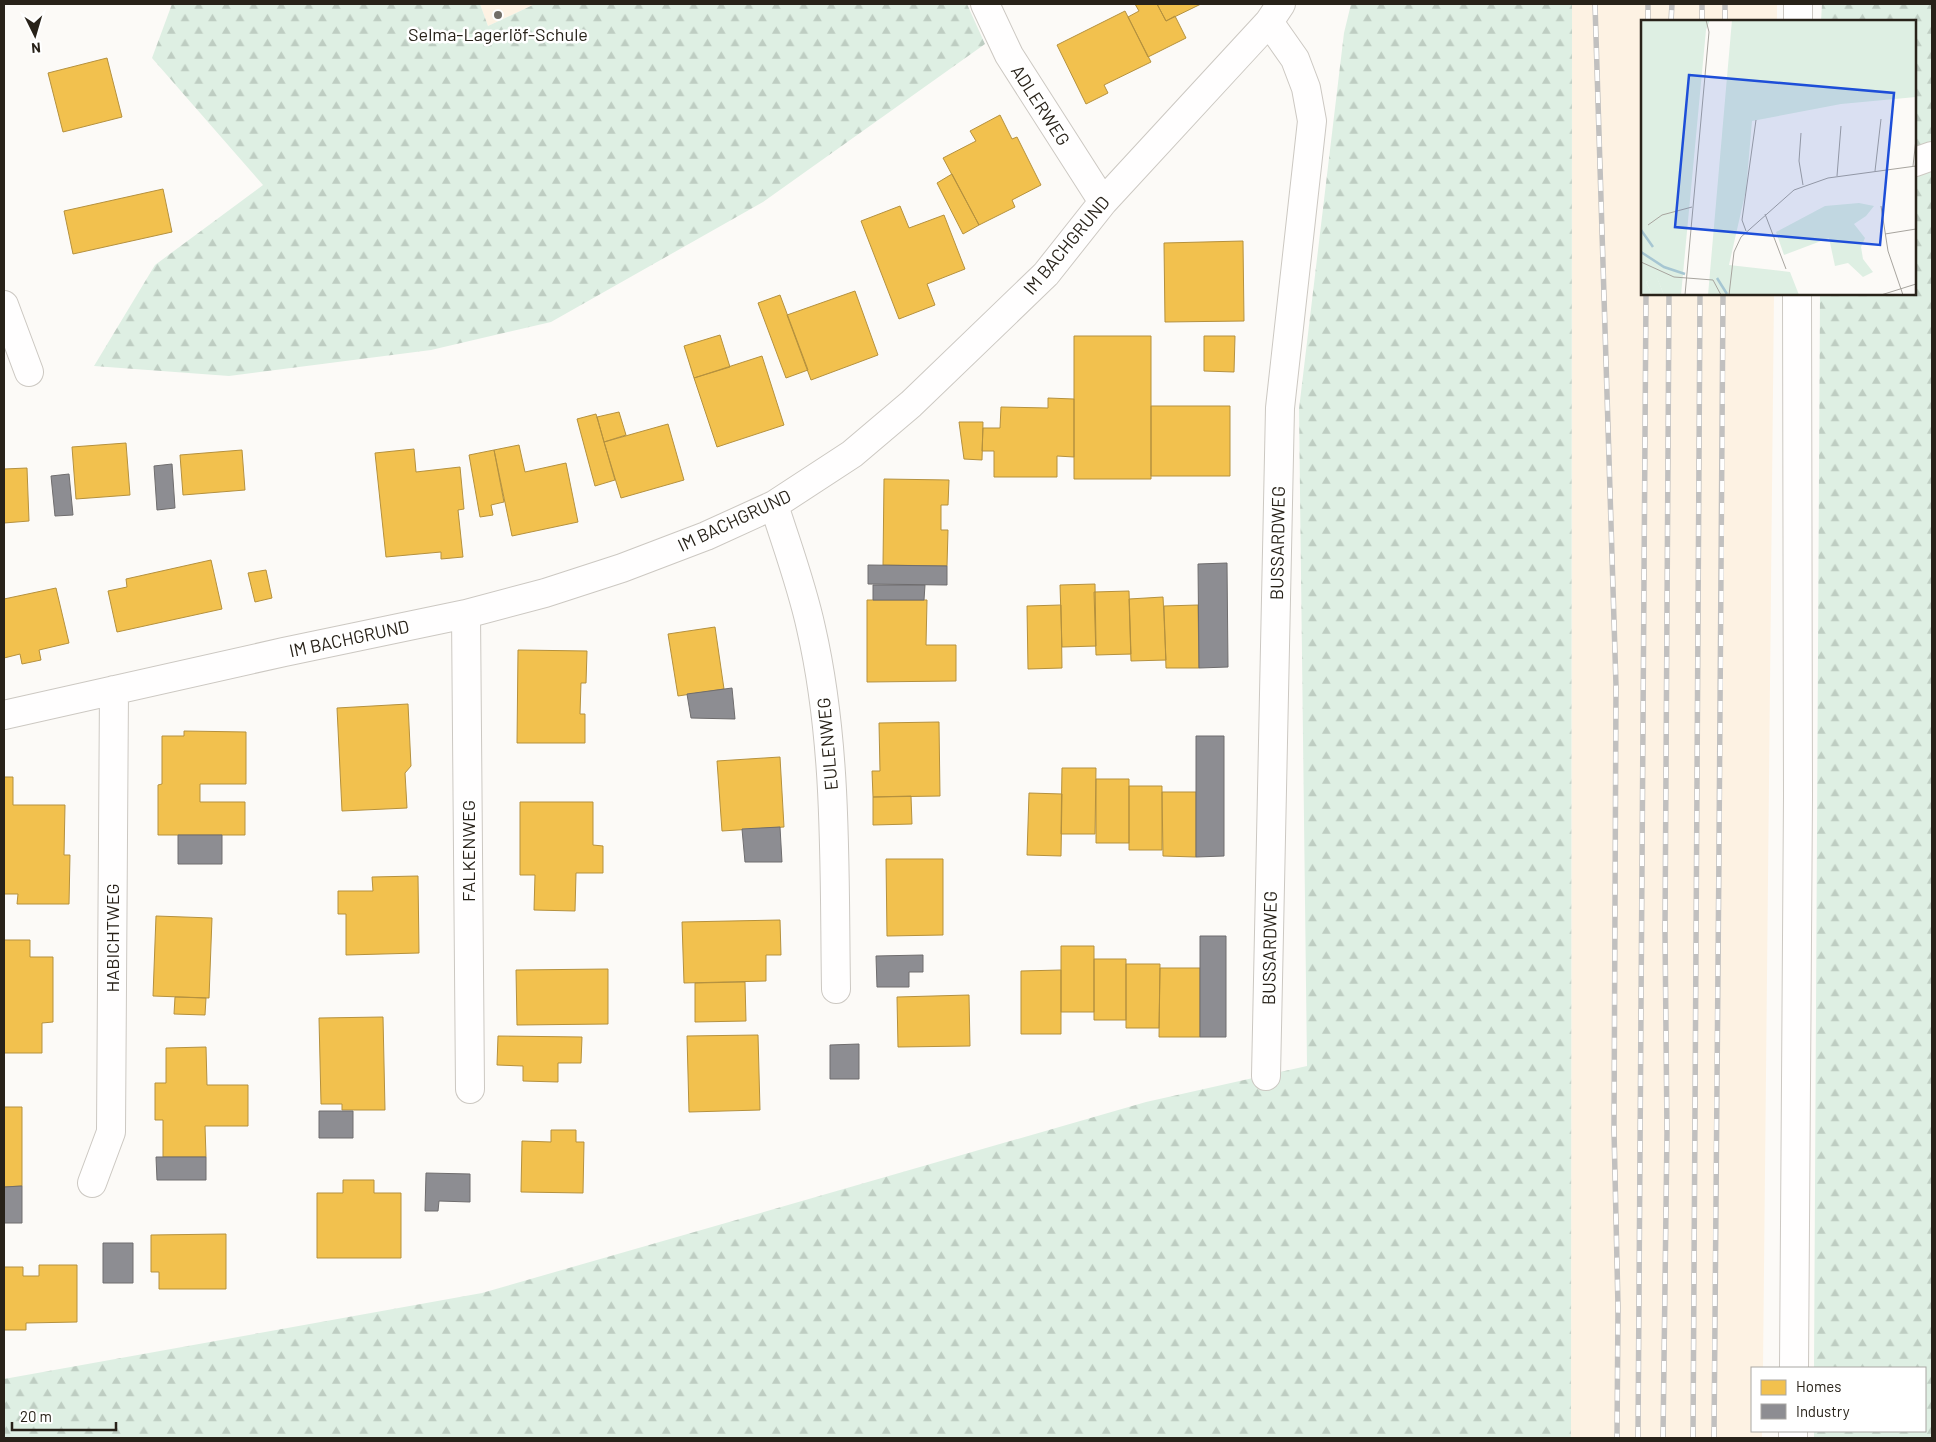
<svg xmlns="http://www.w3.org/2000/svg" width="1936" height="1442" viewBox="0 0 1936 1442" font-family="Barlow,sans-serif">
	<defs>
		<pattern id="forest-firs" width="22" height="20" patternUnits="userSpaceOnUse" patternTransform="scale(1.25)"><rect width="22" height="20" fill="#deefe3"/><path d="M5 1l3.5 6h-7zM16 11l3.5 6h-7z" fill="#becdc2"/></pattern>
	</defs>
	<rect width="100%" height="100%" fill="#fcfaf7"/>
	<!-- built -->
	<path fill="#fdf2e3" d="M480,4H535L488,26Z
		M1572,4H1777V21H1642V294H1774L1763,1368H1752V1431H1762V1438H1571Z"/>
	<!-- forest -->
	<path fill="url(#forest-firs)" d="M172,4H480L488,26L535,4H967L985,44L763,202L551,322L431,350L229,376L94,366L155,265L263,185L152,58Z
		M1351,4H1572L1571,1438H4V1379L482,1293L1146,1102L1307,1066L1299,409L1344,33Z
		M1822,4H1932V1438H1814V1431H1925V1368H1814L1820,294H1915V21H1821Z"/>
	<!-- homes -->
	<path fill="#f2c14e" stroke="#b5913e" d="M1135,4H1157L1166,21L1175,16L1186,38L1148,57L1128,17L1139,11Z
		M1157,4H1201L1166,21Z
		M1125,11L1151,62L1104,85L1108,93L1086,104L1057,45Z
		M107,58L122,117L63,132L48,73Z
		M1000,115L1012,139L1017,137L1041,185L1012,200L1015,207L979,225L943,158L976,141L970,131Z
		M952,174L979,225L963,234L937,183Z
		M163,189L172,232L73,254L64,211Z
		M900,206L909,228L944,215L965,269L927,284L935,305L899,319L861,221Z
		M1243,241L1244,321L1165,322L1164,243Z
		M855,291L878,355L811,380L787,315Z
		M780,295L808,370L786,378L758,303Z
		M720,335L730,367L694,378L684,346Z
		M1074,336H1151V479H1074Z
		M1204,336H1235L1234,372L1204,371Z
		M762,356L784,425L717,447L694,378Z
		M1048,398L1074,399V457L1057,456V477H994V451H982L983,428H1000L1001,407L1048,408Z
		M1151,406H1230V476H1151Z
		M619,412L626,435L604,442L597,417Z
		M596,414L615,480L595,486L577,419Z
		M959,422H983L982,460L964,459Z
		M668,424L684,480L621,498L604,442Z
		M126,443L130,495L76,499L72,447Z
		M519,445L525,472L566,463L578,522L512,536L494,450Z
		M414,449L416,472L460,467L464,509L458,510L463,557L441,559V552L386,557L375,453Z
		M242,450L245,490L183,495L180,455Z
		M494,450L504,502L491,505L493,515L480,517L469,455Z
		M27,468L29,521L4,523V469Z
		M884,479L949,480L948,505H941V530H948L947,566L883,565Z
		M211,560L222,609L117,632L108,591L127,587L126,579Z
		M266,570L272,598L255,602L248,573Z
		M1095,584L1096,646L1062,647L1060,585Z
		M56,588L69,643L39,650L41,660L22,664L20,654L4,658V599Z
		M1129,591L1131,654L1096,655L1094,592Z
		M1163,597L1166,660L1131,661L1129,599Z
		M867,600H927L926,645H956V681L867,682Z
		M1061,605L1062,668L1028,669L1027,606Z
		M1198,605L1199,668H1166L1164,606Z
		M715,627L724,689L678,696L668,634Z
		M518,650L587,651L586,683H581L580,714H585V743H517Z
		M408,704L411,766L405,773L407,808L342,811L337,708Z
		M939,722L940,796L873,797L872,771H880L879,723Z
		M184,731L246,732V784H200V802H245V835H158V785L162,784V736H184Z
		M780,757L784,827L722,831L717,761Z
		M1062,768H1096L1095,834H1061Z
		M4,777H13V805H65L64,855H70L69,904H17L18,894H4Z
		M1096,779H1129V843H1096Z
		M1129,786H1162V850H1129Z
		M1162,792H1196V857L1163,856Z
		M1029,793L1062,794L1061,856L1027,855Z
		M911,796L912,824L873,825V797Z
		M520,802H593V845L603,846V873H576L575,911L534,910L535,875H520Z
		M886,859H943V935L887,936Z
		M418,876L419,953L346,955V914H338V891H373L372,877Z
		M156,916L212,918L209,998L153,996Z
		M780,920L781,955H766V981L684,983L682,922Z
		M4,940H30V957H53V1022L42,1023V1053H4Z
		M1061,946H1094V1012H1061Z
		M1094,959H1126V1020H1094Z
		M1126,964H1160L1159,1028H1126Z
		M1160,968H1200V1037H1159Z
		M608,969V1024L517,1025L516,970Z
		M1061,970V1034H1021V971Z
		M745,982L746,1021L695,1022V983Z
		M969,995L970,1046L898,1047L897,997Z
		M175,997L206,998L205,1015L174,1014Z
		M383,1017L385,1110H342V1104H321L319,1018Z
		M758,1035L760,1110L689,1112L687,1036Z
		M498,1036L582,1037L581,1063H558V1082L523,1081V1066L497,1065Z
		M206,1047L207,1085H248V1126H205L206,1157H163V1120H155V1083H166V1048Z
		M4,1107H22V1186L4,1187Z
		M551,1130H576V1142H584L583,1193L521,1192L522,1141L551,1142Z
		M343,1180H374V1193H401V1258H317V1193H343Z
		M226,1234V1289H159V1272H151V1235Z
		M39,1265H77V1322L26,1323V1330H4V1267H23V1276H39Z"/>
	<!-- industry -->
	<path fill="#8d8d92" stroke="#6f6d6e" d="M172,464L175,508L157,510L154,466Z
		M69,474L73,515L55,516L51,476Z
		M1227,563L1228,667L1199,668L1198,564Z
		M868,565L947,566V585L868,584Z
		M873,585H925L924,600H873Z
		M732,688L735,719L691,718L687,694Z
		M1196,736H1224V856L1196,857Z
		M780,827L782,862H745L742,829Z
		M178,835H222V864H178Z
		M1200,936H1226V1037H1200Z
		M923,955V972H909V987H877L876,956Z
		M859,1044V1079H830V1045Z
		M319,1111H353V1138H319Z
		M156,1157H206V1180H157Z
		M426,1173L470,1174V1202L439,1201L438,1211H425Z
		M22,1186V1223H4V1187Z
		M103,1243H133V1283H103Z"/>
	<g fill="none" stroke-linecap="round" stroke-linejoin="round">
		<!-- minor casing -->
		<g stroke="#ccc8c2" stroke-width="30">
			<path id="minor" d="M985,4L1009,55L1103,202
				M1798,21V4
				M1915,162L1932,156
				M4,305L29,372
				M774,505C787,546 802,586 811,628C838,746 834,869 836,989
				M466,614L470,1089
				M4,715L284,652L466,614L545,593L622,568L706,536L774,505L852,454L911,404L1046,274L1103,202L1269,22L1281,4
				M1266,1076L1280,408L1312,121L1306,88L1295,59L1269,22
				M92,1183L111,1132L114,690
				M1794,1368L1798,796L1797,294
				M1793,1438V1431"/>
		</g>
		<!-- minor -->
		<use href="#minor" stroke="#fffefe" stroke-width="28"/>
		<!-- rail casing -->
		<g stroke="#c1c0bf" stroke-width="5.5">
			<path id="rail" d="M1595,4L1616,686L1614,1130L1618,1307L1617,1438
				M1648,21V4
				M1671,21L1672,4
				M1702,21V4
				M1725,21V4
				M1638,1438L1646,294
				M1663,1438L1667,1133L1665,931L1669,294
				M1693,1438L1700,294
				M1714,1438C1716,1057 1722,675 1723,294"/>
		</g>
		<!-- rail -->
		<use href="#rail" stroke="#fff" stroke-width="4" stroke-dasharray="11" stroke-linecap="butt"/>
	</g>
	<!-- markers -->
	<circle fill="#726e67" stroke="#fff" stroke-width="2" cx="498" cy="15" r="5"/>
	<g text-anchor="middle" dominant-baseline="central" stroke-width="5" stroke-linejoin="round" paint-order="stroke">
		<!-- poi labels -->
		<g font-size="18" fill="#282219" stroke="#fff">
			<text x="498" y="34">Selma-Lagerlöf-Schule</text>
		</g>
		<!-- street labels -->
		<g font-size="18" fill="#282219" stroke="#fff">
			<text transform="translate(1041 105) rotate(57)">ADLERWEG</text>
			<text transform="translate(1066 245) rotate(-50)">IM BACHGRUND</text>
			<text transform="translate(734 520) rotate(-25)">IM BACHGRUND</text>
			<text transform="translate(1277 543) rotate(-89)">BUSSARDWEG</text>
			<text transform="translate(349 638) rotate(-12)">IM BACHGRUND</text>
			<text transform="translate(827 744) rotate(-95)">EULENWEG</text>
			<text transform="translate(468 851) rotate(-90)">FALKENWEG</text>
			<text transform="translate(112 938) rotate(-90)">HABICHTWEG</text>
			<text transform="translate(1269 948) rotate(-89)">BUSSARDWEG</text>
		</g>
	</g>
	<!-- overview -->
	<g transform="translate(1641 20)">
		<rect width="275" height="275" fill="#fcfaf7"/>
		<path d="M0,0H69L65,10L40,275H23L16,258L5,262L11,275H0ZM91,0H275V77L200,84L111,101L105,170L88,245L149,252L158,275H67ZM218,183L233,186L225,196L213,204L224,218L220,227L222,239L232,252L222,257L207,243L194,246L188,218L143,235L135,212L184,186Z" fill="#deefe3"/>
		<path d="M16,257L23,275H11L5,262Z" fill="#deefe3"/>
		<path fill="none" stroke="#a6c6d2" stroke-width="2.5" d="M0,210L12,227M0,232L23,247L44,254M76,258L86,274"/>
		<path fill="none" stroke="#a7a49e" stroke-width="1" d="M160,113L158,141L162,165M272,146L275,119M234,151L240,99M196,156L200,106M240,186L247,231L262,275M124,194L145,249M7,205L21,195L51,187M105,211L101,200L115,100M244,214L275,209M0,242L33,257L72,260L80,275M44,275L68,12L65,0M88,275L93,232L100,217L153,170L187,158L275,146M240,275L275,264"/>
		<path fill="#1d4ed8" fill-opacity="0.15" stroke="#1d4ed8" stroke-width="2.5" d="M48,55L253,73L239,225L34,207Z"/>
		<rect width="275" height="275" fill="none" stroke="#282219" stroke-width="2.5"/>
	</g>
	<!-- border -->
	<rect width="1936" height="1442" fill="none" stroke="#282219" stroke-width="10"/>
	<!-- legend -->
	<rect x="1751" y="1367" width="175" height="65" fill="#ffffff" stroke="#a9a7a3"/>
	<rect x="1761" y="1380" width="25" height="15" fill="#f2c14e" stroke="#a9a7a3"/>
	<text x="1796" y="1392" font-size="15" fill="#282219">Homes</text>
	<rect x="1761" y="1404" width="25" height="15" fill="#8d8d92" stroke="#a9a7a3"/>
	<text x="1796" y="1417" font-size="15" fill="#282219">Industry</text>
	<!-- north arrow -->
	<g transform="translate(35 35) rotate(175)" stroke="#ffffff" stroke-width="4" paint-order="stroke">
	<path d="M0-4L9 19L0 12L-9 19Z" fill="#282219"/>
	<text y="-8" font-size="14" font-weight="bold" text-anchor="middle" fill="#282219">N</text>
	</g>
	<!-- scale -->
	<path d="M12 1422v8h104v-8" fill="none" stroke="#282219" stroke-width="2.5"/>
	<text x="20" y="1422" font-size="15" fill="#282219" stroke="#ffffff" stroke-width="4" paint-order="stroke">20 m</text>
</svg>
